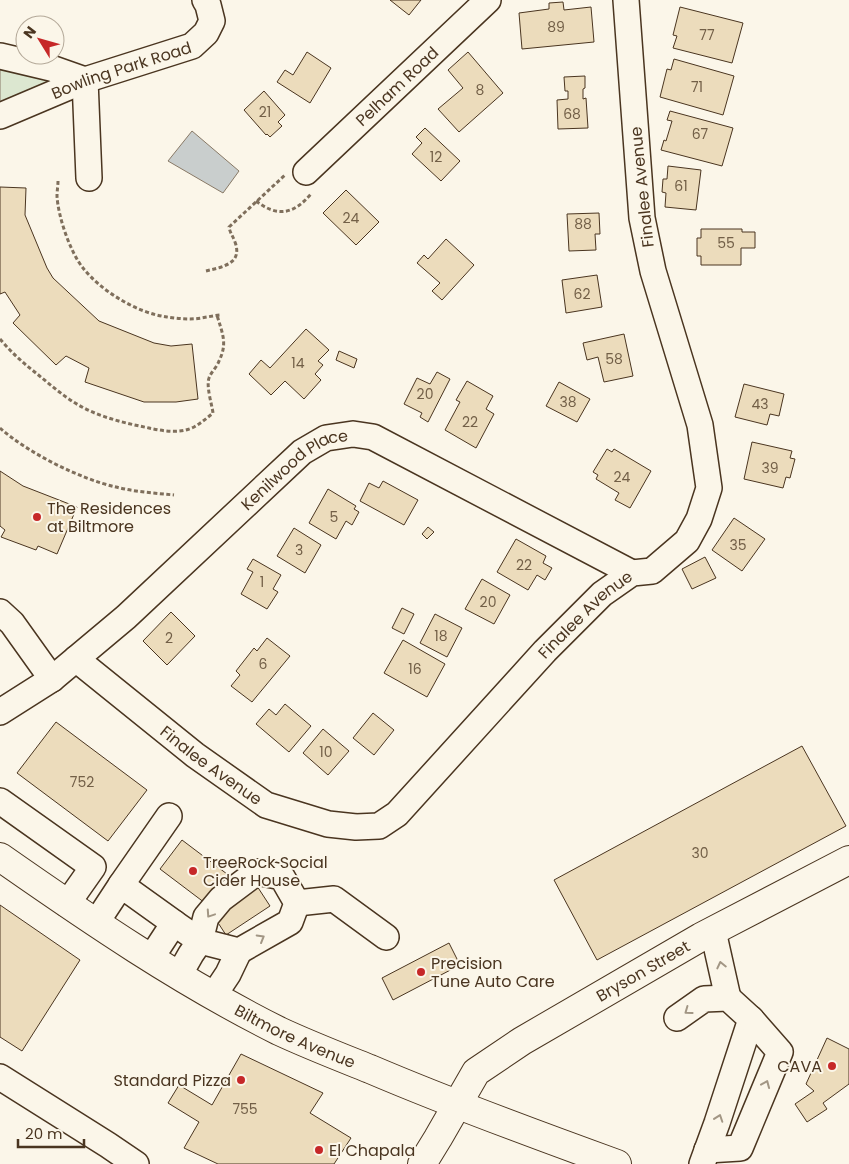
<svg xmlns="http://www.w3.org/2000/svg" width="849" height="1164" viewBox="0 0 849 1164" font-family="Poppins,sans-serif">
	<rect width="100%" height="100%" fill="#fbf6e9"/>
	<!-- green -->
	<path fill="#dce7d0" stroke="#887966" d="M0,56L85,80L0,116Z"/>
	<!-- water -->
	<path fill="#c9cecd" stroke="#887966" d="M192,131L239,171L223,193L168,161Z"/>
	<!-- building -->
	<path fill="#ecdcbc" stroke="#4a3520" d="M390,0H421L409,15Z
		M563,2L564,10L591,7L594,42L522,49L519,13L549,9V3Z
		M680,7L743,23L732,63L673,48L677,36L673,35Z
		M307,52L331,68L310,103L277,82L285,70L293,75Z
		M468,52L503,93L459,132L438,109L463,88L448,70Z
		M674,59L734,76L723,115L660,97L667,69L671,70Z
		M585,76V88L583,89V99L586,98L588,128L558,129L557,100L568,99V91H565L564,77Z
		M264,91L285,115L278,122L282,126L270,137L267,134L266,135L244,110Z
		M670,111L733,128L722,166L661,150L664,140L666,141L672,121L667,120Z
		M425,128L460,161L441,181L412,154L422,143L416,137Z
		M668,166L701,170L696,210L665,207L666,193L662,192L663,179H667Z
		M0,187L26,188L25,215L47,268L53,278L99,321L154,343L171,346L192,344L198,399L176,402H144L85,382L89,368L66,356L56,365L13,323L20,315L5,292L0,294Z
		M346,190L379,222L356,245L323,213Z
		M599,213L600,234H595L596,250L569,251L567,214Z
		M701,229H742V232H755V248H741V265H701V256H697V238H701Z
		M446,239L474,265L442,300L432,291L440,283L417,263L424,255L428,259Z
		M597,275L602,307L566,313L562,280Z
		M306,329L329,350L318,361L323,365L315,374L321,380L304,399L285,381L271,395L249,374L261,360L270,368Z
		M624,334L633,376L604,382L598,357L587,360L583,343Z
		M339,351L357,359L354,368L336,360Z
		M437,372L450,379L428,422L420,417L422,413L404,404L417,378L430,384Z
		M467,381L493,396L486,409L494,414L476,448L445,430L460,402L456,400Z
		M559,382L590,399L577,422L546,406Z
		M744,384L784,394L779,416L770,414L767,425L735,417Z
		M752,442L792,451L790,458L795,459L790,478L786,477L783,488L744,479Z
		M607,449L612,452L614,449L651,471L630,508L615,500L619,493L596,479L598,475L593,472Z
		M0,471L23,486L77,507L57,554L38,546L36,550L1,537L5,530L0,526Z
		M383,481L418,500L404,525L360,501L369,483L379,488Z
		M328,489L356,506L354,509L359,512L352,525L346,521L336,539L309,523Z
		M734,518L765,539L742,571L712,550Z
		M428,527L434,532L427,539L422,534Z
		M294,528L321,545L305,573L277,556Z
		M516,539L546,556L543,563L552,568L545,580L537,575L528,590L497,572Z
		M705,557L716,578L692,589L682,569Z
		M253,559L281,575L273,589L278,592L267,609L241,594L253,572L247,569Z
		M482,579L510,595L494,624L465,609Z
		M402,608L414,614L404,634L392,628Z
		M171,612L195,636L167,665L143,641Z
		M435,614L462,628L447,657L420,643Z
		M267,638L290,656L252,702L231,686L240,675L236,671L254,648L257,651Z
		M403,640L445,664L427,697L384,673Z
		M285,704L311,726L289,752L256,724L269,709L276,715Z
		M373,713L394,730L374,755L353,738Z
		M56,722L147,790L108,841L17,773Z
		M323,729L349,751L328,775L303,753Z
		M802,746L846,826L597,960L554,880Z
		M182,840L227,874L205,903L160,869Z
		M255,883L270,906L226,935L211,912Z
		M0,905L80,960L22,1051L0,1037Z
		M449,943L460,965L393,1000L382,978Z
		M827,1038L849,1049V1084L823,1103L827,1109L807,1122L795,1104L814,1091L806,1084Z
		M241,1054L323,1093L310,1113L351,1138L334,1164H218L184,1148L199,1122L168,1103L179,1085L212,1105Z"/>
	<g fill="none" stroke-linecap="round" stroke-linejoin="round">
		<!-- minor casing -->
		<g stroke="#4a3520" stroke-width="28">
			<g id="minor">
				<path d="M0,56L51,68L85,80L89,178"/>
				<path id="s1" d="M0,116L85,80L192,46L206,33L212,21L208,5L205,0"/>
				<path id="s2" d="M306,172L488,0"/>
				<path d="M0,612L12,623L52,679"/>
				<path id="s3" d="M76,659L195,755L266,805L328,824L356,827L379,826L397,814L545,651L602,594L632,573L652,571L687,541L699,519L709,488L700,425L653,271L642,218L626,0"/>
				<path id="s4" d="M0,712L52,679L126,617L302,452L326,438L353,434L373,437L632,573"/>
				<path d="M0,801L93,867L67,904"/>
				<path d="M121,885L169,816"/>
				<path d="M297,903L334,899L386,937"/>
				<path d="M96,923L121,885L174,923L151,958"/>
				<path d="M174,923L200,941L239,951L290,922L297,903L282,877L257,872L221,899L206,917L200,941L191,954L179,975"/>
				<path d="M713,931L728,998"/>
				<path d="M214,995L228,974L239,951"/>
				<path d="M677,1018L704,999L728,998L751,1019L717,1123L702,1164"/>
				<path d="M0,1077L108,1145L136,1164"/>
				<path d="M707,1150L740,1148L780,1052L751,1019"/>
			</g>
		</g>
		<!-- major casing -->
		<g stroke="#4a3520" stroke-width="30">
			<g id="major">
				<path id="s5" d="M0,857C90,920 181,982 279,1031C309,1045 340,1057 370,1069C452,1104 534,1134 617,1164"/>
				<path id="s6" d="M422,1164L438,1138L476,1072L522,1041L701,937L849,860"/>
			</g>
		</g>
		<!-- path -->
		<path stroke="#7f6f5c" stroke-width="3" stroke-dasharray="4 2.5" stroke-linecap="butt" d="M58,181C58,186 57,191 57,196C58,216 70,252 83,268C101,291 137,313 167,317C174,318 182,319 190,319C200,319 210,316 220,315
			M256,201C277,217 293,215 311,194
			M206,271C222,267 243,264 235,242C233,236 230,233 229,227L285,175
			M0,339C11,352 23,363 36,373C53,387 70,402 90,411C108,419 129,424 149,428C163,431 180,434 194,427C201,423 207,418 213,413C212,405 206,386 209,378C211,372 217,367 219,361C228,343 222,333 217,315
			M0,428C28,453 80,479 116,487C135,492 155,493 174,495"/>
		<!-- minor -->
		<use href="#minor" stroke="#fbf6e9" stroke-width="25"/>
		<!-- major -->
		<use href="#major" stroke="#fbf6e9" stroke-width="28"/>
	</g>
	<!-- one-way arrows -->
	<defs><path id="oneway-chevron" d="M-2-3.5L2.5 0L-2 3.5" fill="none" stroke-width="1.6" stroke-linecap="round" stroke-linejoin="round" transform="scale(1.25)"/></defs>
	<g stroke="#a29684">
		<use href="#oneway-chevron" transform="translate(210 914) rotate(124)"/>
		<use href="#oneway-chevron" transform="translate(261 938) rotate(-30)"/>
		<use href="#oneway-chevron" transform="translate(721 965) rotate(-103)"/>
		<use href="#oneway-chevron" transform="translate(688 1011) rotate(144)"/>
		<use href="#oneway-chevron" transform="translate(766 1084) rotate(-67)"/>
		<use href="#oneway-chevron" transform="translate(719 1118) rotate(-71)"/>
	</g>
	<!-- markers -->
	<g fill="#c62828" stroke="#fbf6e9" stroke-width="2">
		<circle cx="37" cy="517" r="5"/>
		<circle cx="193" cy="871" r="5"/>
		<circle cx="421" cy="972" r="5"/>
		<circle cx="832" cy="1066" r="5"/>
		<circle cx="241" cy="1080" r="5"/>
		<circle cx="319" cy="1150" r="5"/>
	</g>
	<g text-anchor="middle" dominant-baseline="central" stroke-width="4" stroke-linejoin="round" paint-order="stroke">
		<!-- number labels -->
		<g font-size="14" fill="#725f47">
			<text x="556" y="27">89</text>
			<text x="707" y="35">77</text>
			<text x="697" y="87">71</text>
			<text x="480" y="90">8</text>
			<text x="265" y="112">21</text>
			<text x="572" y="114">68</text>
			<text x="700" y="134">67</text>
			<text x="436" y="157">12</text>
			<text x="681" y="186">61</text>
			<text x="351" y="218">24</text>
			<text x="583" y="224">88</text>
			<text x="726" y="243">55</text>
			<text x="582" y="294">62</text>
			<text x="614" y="359">58</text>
			<text x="298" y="363">14</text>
			<text x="425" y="394">20</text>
			<text x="568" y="402">38</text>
			<text x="760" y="404">43</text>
			<text x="470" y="422">22</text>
			<text x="770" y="468">39</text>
			<text x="622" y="477">24</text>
			<text x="334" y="517">5</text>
			<text x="738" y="545">35</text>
			<text x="299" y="550">3</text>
			<text x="524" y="565">22</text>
			<text x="262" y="582">1</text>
			<text x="488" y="602">20</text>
			<text x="441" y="636">18</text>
			<text x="169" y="638">2</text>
			<text x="263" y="664">6</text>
			<text x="415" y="669">16</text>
			<text x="326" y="752">10</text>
			<text x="82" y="782">752</text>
			<text x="700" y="853">30</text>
			<text x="245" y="1109">755</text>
		</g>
		<!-- street labels -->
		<g font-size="16" fill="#4a3520" stroke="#fbf6e9">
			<text stroke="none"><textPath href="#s1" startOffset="130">Bowling Park Road</textPath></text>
			<text stroke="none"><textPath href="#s2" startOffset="125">Pelham Road</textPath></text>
			<text transform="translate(642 187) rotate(-96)">Finalee Avenue</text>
			<text stroke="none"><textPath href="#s4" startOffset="384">Kenilwood Place</textPath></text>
			<text stroke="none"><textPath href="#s3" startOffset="652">Finalee Avenue</textPath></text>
			<text stroke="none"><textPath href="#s3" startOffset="172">Finalee Avenue</textPath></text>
			<text stroke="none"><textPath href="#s6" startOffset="302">Bryson Street</textPath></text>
			<text stroke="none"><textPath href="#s5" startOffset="346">Biltmore Avenue</textPath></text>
		</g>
		<!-- poi labels -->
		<g font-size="16" fill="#4a3520" stroke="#fbf6e9" text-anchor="start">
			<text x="47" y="508">The Residences<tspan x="47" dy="18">at Biltmore</tspan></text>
			<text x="203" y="862">TreeRock Social<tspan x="203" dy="18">Cider House</tspan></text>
			<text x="431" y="963">Precision<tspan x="431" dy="18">Tune Auto Care</tspan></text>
			<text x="822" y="1066" text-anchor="end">CAVA</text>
			<text x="231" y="1080" text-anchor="end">Standard Pizza</text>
			<text x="329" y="1150">El Chapala</text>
		</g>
	</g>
	<!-- north arrow -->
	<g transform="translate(40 40) rotate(307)"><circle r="24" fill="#fbf6e9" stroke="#b4a999"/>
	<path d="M0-4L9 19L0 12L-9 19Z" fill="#c62828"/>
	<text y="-8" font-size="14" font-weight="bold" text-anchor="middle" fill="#4a3520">N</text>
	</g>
	<!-- scale -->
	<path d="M18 1139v8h66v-8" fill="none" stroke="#4a3520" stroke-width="2.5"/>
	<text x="25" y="1139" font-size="15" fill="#4a3520" stroke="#fbf6e9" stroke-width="4" paint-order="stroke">20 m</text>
</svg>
